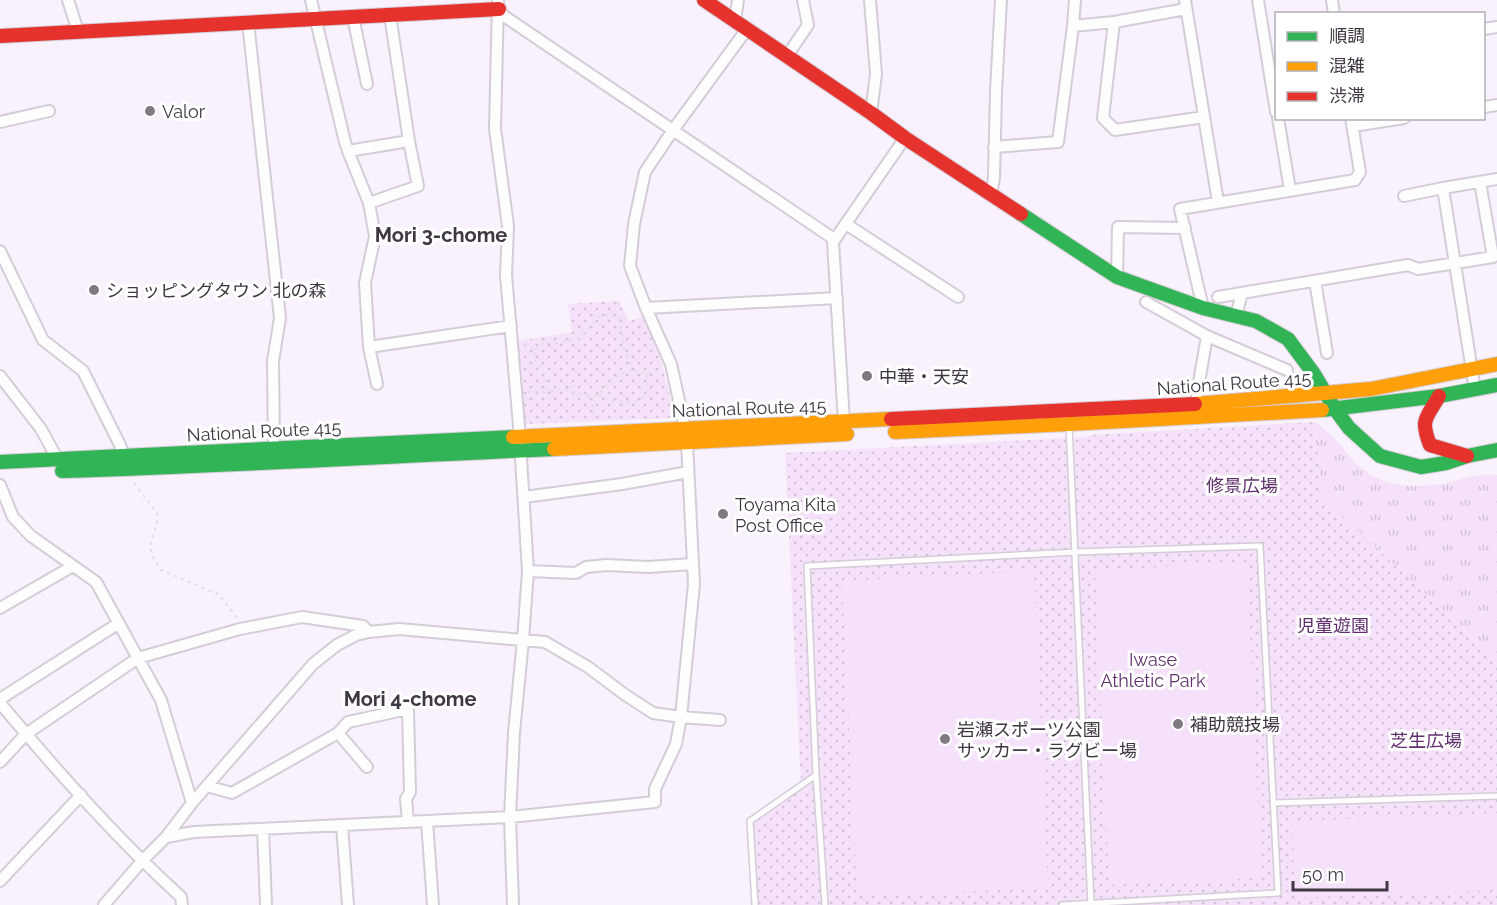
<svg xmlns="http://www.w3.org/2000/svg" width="1497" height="905" viewBox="0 0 1497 905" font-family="Raleway,'Noto Sans JP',sans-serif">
	<defs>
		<pattern id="grass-tufts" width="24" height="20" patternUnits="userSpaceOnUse" patternTransform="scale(1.5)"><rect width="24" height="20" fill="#f5e2fa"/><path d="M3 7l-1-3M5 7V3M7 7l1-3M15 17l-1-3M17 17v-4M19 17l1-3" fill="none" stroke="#d3c2d8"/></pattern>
		<pattern id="park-dots" width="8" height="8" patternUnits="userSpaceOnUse" patternTransform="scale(1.5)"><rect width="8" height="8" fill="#f5e2fa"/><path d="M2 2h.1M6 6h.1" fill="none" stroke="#d3c2d8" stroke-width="1.8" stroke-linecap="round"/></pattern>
	</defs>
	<rect width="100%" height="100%" fill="#f9f1fb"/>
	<!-- grass -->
	<path fill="url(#grass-tufts)" d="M1315,422C1322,427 1330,433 1336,440C1346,451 1355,464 1368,473C1387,485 1411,488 1434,485C1457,483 1472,472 1497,475V660L1322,498Z"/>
	<!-- park -->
	<path fill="url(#park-dots)" d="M619,301L629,321L644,316C660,347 666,381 674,414L673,418L525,424L522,419L518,341L572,332L568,304Z
		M1315,422L1322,498L1497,660V905H756L750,821L801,785L785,453L1047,439L1089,437L1090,435Z"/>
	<!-- pitch -->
	<path fill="#f5e2fa" d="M1247,563L1261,878L1109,885L1095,570Z
		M1034,571L1048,888L857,896L842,581Z
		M1497,813V890L1295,898L1292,821Z"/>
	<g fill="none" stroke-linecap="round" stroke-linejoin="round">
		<!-- lane casing -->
		<g stroke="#d4ccd6" stroke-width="8">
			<path id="lane" d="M1069,426L1091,904
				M816,775L825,905
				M1274,803L1497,796
				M755,905L750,821L816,775L807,566L1076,552L1260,546L1278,893L1062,905"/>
		</g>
		<!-- street casing -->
		<g stroke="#d4ccd6" stroke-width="14">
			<path id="street" d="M68,0L78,31
				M311,0L345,142L348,151L409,141L390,15
				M498,0L495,129L508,226L506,275L519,426L528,571L523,640L514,733L510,817L513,905
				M870,0L876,74L871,113
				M1185,0L1218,202
				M1258,0L1276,112
				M1332,0L1334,14
				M499,9L504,16L831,237L833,242L844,422
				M353,17L367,84
				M735,21L738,0
				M248,22L280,318L273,361L274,452
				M1114,22L1186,9
				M1073,26L1114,22L1103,118L1115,130L1204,117
				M1484,29L1497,27
				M787,56L808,25L803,0
				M1484,107L1497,105
				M1278,118L1290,190
				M0,122L49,111
				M1353,126L1404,118
				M994,147L1058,142L1073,26L1075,0
				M348,151L369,203L418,186L409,141
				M991,195L994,178L996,91L1001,0
				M1404,196L1443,188
				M369,203L375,236L365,283L369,347L377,384
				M846,224L958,297
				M833,242L905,138
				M0,251L43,340L83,371L120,445L126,460
				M1117,277L1118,227L1185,228
				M1315,281L1327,353
				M1218,297L1408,265L1418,269L1493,257L1480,182
				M1146,302L1207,336L1287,370
				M646,308L837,298
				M1203,308L1180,209L1355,180L1360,172L1351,118
				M1236,316L1242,293
				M369,347L511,326
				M0,376L41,429L59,462
				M1475,390L1443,188L1497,179
				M1197,407V394L1207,336
				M0,485L13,517L31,536L96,582L161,700L192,803
				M524,497L622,484L688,472
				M528,571L576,573L586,567L606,565L648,567L693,564
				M0,608L73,566
				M0,699L119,623
				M0,703C57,771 116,838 181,897L182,905
				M0,762L26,734L138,658L240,629L302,617L363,626L369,632
				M367,767L338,733L348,722L408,709L410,792L406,799L408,821
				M207,786L232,793L338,733
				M427,821L433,905
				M342,825L348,905
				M263,829L266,905
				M166,837L194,832L510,817L655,802V789L676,744L681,717L720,720
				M0,881L81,795
				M104,905L142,861L166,837L192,803L313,664L337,645L356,635L369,632L399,629L545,642L588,667L624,694L653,713L681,717L694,584L687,443L685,428L671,364L646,308L630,266L634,224L645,172L673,130L747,29"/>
		</g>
		<!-- fast casing -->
		<g stroke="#d4ccd6" stroke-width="16">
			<path id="fast" d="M1021,214L1117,277L1203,308L1256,321L1288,339L1314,374L1335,409L1349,428L1380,456L1421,467L1446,463L1467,456L1497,450
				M1322,410L1439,396L1497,385
				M0,462L513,437
				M62,471C226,466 390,456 554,449"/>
		</g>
		<!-- slow casing -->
		<g stroke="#d4ccd6" stroke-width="16">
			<path id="slow" d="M1195,404L1371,389L1497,364
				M895,432L1069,424L1322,410
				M513,437L891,419
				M554,449L847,434"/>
		</g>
		<!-- jam casing -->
		<g stroke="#d4ccd6" stroke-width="16">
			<path id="jam" d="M704,0L871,113L905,138L1021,214
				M0,36L499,9
				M1439,396C1426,419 1420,419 1430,445L1467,456
				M891,419L1195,404"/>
		</g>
		<!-- path -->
		<path stroke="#e0dee2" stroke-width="2" stroke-dasharray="3 4.5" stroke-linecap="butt" d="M524,343L535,350C532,363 542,366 545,377C547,382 547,388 547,392H528
			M535,350L543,343H556L579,338L589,328L598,317L610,314L619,319L625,353L630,361L631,370L613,378L598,395L592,397L563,389L547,392
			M647,373L661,370
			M598,395C612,400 644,411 647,388C648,383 647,377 647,373L631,370
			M592,397L594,418
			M134,483L157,513V523L150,547L153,557L161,570L218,594L238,619"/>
		<!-- lane -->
		<use href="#lane" stroke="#fefdfe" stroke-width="5"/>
		<!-- street -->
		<use href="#street" stroke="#fefdfe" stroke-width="10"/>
		<!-- fast -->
		<use href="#fast" stroke="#30b455" stroke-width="14"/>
		<!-- slow -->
		<use href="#slow" stroke="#ff9f0a" stroke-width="14"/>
		<!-- jam -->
		<use href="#jam" stroke="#e5322d" stroke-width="14"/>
	</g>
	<!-- markers -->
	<g fill="#807883" stroke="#fff" stroke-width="2">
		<circle cx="150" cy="111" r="6"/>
		<circle cx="94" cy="290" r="6"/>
		<circle cx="867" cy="376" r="6"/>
		<circle cx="723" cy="514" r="6"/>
		<circle cx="1178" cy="724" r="6"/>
		<circle cx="945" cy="739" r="6"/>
	</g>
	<g text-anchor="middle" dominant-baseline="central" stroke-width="6" stroke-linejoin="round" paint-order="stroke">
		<!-- poi labels -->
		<g font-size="18" fill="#3f3742" stroke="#fff" text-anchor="start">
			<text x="162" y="111">Valor</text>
			<text x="106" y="290">ショッピングタウン 北の森</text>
			<text x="879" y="376">中華・天安</text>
			<text x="735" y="504">Toyama Kita<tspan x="735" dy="21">Post Office</tspan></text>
			<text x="1190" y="724">補助競技場</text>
			<text x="957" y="729">岩瀬スポーツ公園<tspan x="957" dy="21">サッカー・ラグビー場</tspan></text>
		</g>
		<!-- street labels -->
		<g font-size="18" fill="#3f3742" stroke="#fff">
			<text transform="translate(1234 383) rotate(-4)">National Route 415</text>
			<text transform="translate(749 408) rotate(-2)">National Route 415</text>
			<text transform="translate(264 431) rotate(-3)">National Route 415</text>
		</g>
		<!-- park labels -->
		<g font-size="18" fill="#602f6d" stroke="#fff">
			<text x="1242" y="485">修景広場</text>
			<text x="1333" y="625">児童遊園</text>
			<text x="1153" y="659">Iwase<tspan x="1153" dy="21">Athletic Park</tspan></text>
			<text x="1426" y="740">芝生広場</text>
		</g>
		<!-- neighbourhood labels -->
		<g font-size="20" font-weight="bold" fill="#3f3742" stroke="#fff">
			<text x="441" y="235">Mori 3-chome</text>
			<text x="410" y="699">Mori 4-chome</text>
		</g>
	</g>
	<!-- legend -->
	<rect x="1275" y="12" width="210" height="108" fill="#ffffff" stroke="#b2afb3" stroke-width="1.5"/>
	<rect x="1287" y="32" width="30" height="9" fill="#30b455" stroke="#b2afb3" stroke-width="1.5"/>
	<text x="1329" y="42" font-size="18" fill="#3f3742">順調</text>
	<rect x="1287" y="62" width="30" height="9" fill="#ff9f0a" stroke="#b2afb3" stroke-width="1.5"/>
	<text x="1329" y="72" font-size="18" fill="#3f3742">混雑</text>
	<rect x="1287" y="92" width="30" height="9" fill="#e5322d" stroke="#b2afb3" stroke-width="1.5"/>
	<text x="1329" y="102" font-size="18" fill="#3f3742">渋滞</text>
	<!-- scale -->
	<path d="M1293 881v9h94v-9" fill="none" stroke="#3f3742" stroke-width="3"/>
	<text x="1302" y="881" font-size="18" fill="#3f3742" stroke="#ffffff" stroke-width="4.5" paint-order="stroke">50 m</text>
</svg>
